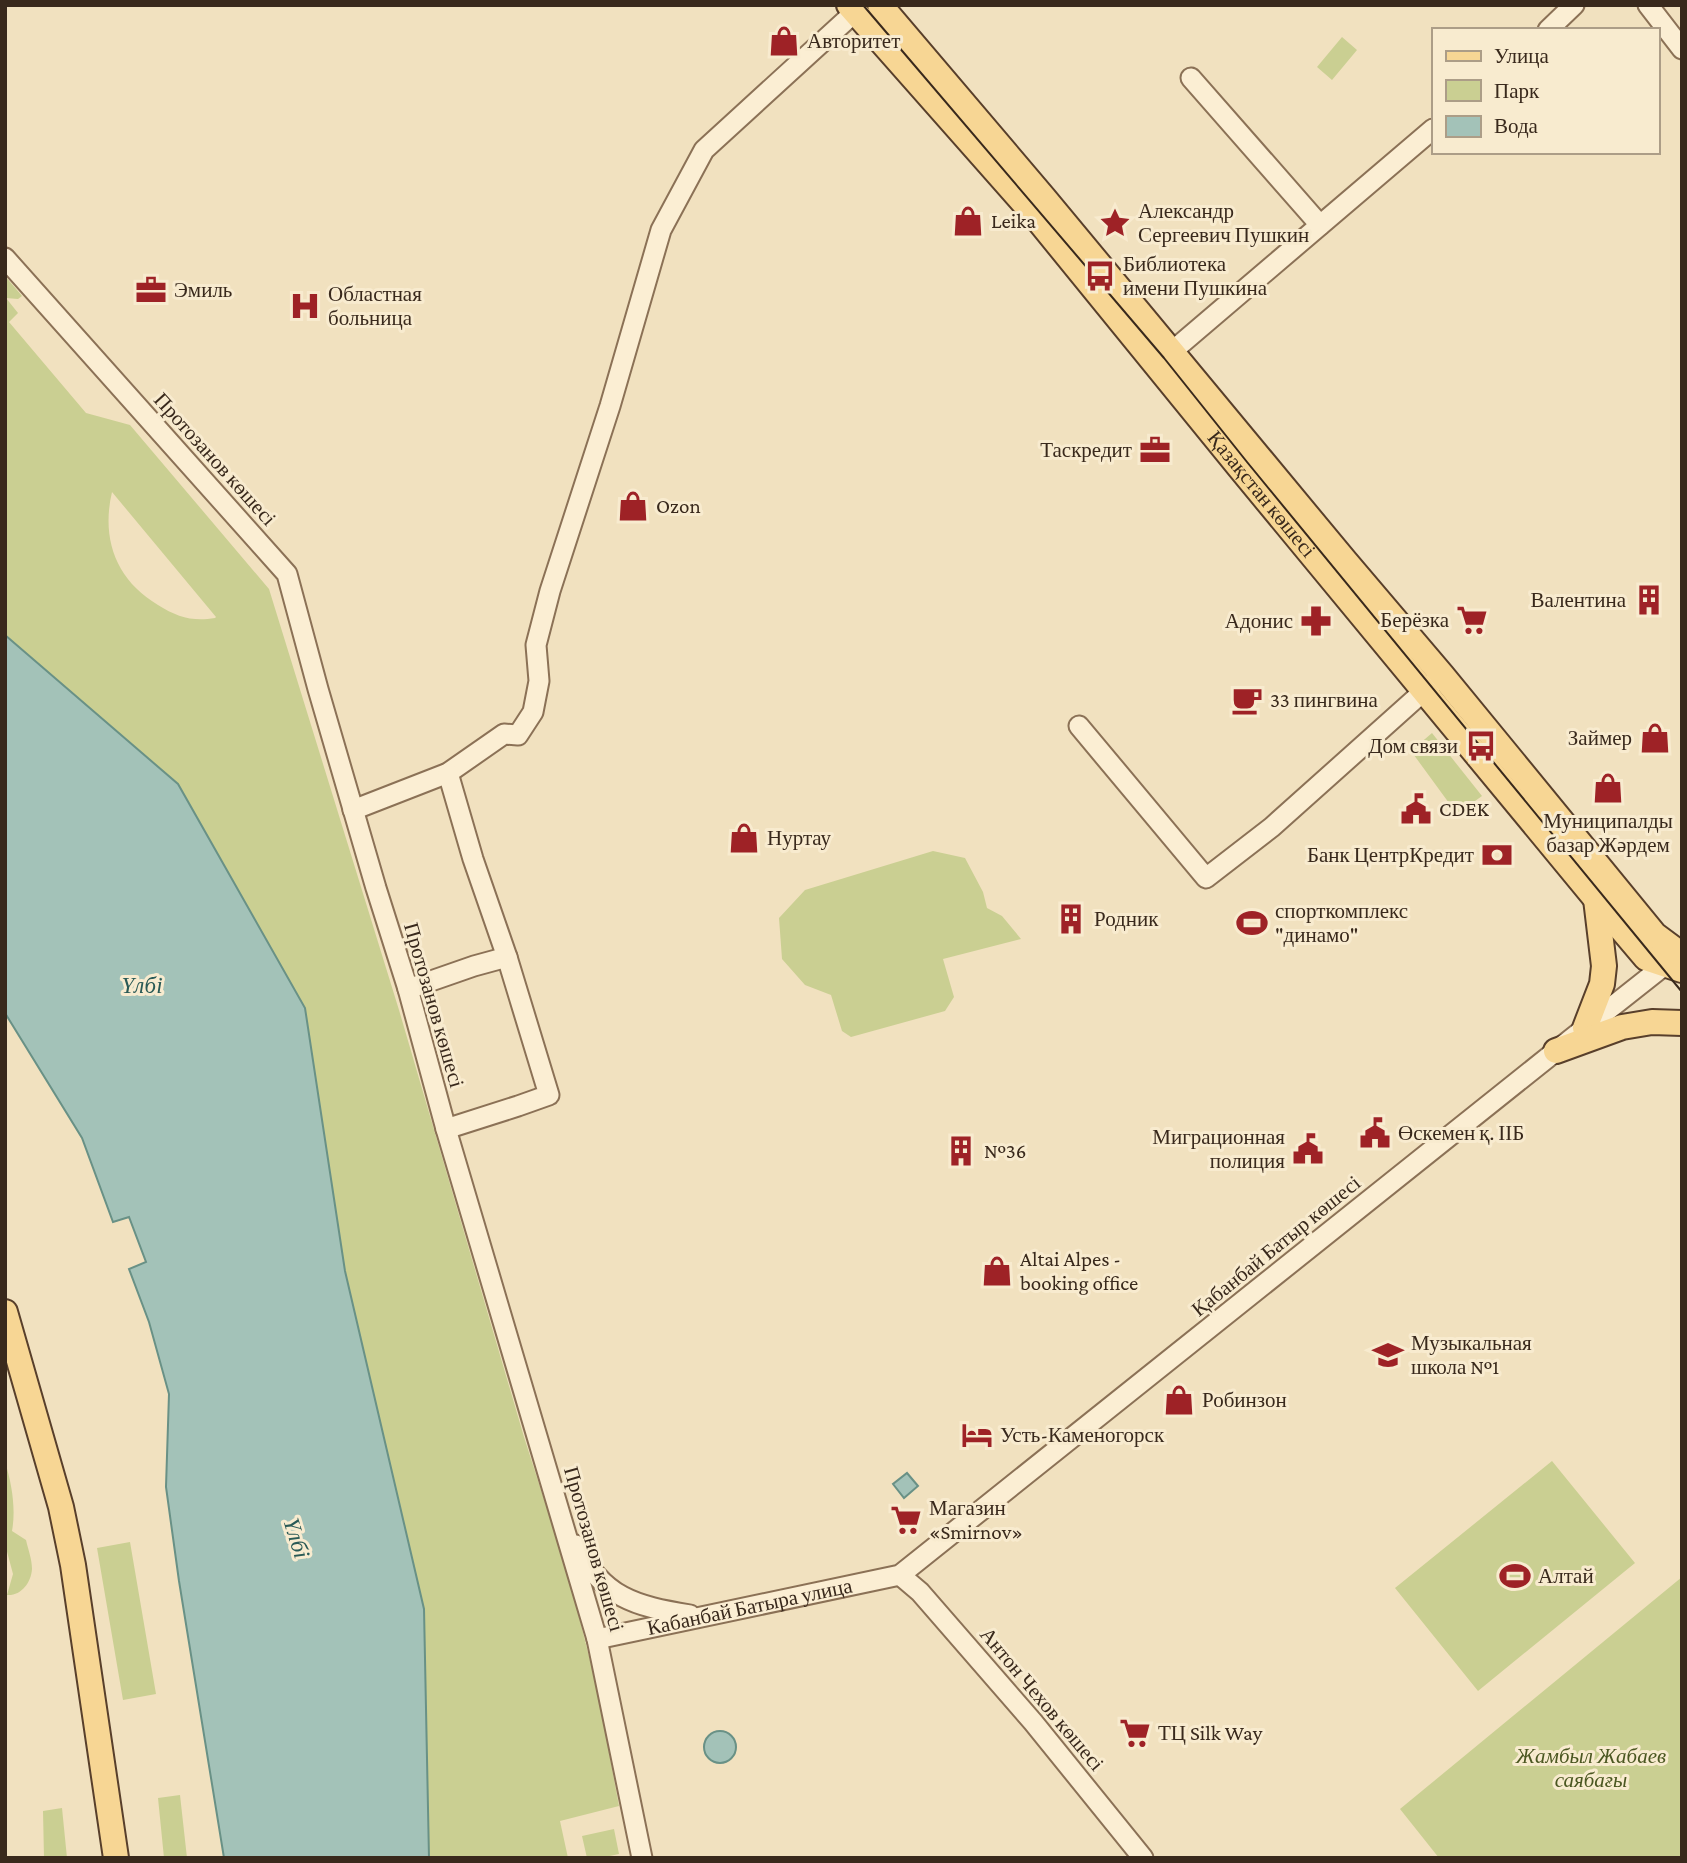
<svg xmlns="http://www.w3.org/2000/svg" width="1687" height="1863" viewBox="0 0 1687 1863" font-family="'Crimson Pro',serif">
	<rect width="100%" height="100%" fill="#f1e1bf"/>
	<!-- green -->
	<path fill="#cacf92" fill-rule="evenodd" d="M1342,37L1357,50L1332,80L1317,67Z
		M5,276L22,296L18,299L6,298L18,313L9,322L86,413L130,425L269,589L399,1010L524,1437L569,1577L597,1688L619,1806L560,1821L568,1858H429L424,1609L345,1271L305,1008L178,784L5,635ZM112,492L216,617L215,618C193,622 177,617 158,605C116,580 101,539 112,492Z
		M1432,733L1482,796L1457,814L1411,751Z
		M933,851L965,858L983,892L987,908L1002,916L1021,939L943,959L954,997L945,1011L851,1037L842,1031L831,995L805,985L782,959L779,918L805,890Z
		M1552,1461L1635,1563L1478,1691L1395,1588Z
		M5,1462C12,1484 16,1509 12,1531L26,1540C28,1549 32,1559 32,1569C31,1583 21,1596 7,1595L13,1574L5,1544Z
		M130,1542L156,1694L123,1700L97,1548Z
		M1682,1577V1858H1439L1400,1809Z
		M180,1795L187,1858H164L158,1798Z
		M62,1808L67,1858H44L43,1811Z
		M614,1829L619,1854L600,1858H587L582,1836Z"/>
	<!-- water -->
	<path fill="#a3c2b8" stroke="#699186" stroke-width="2" d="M5,635L178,784L305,1008L345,1271L424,1609L429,1858H224L179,1581L166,1487L169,1394L149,1322L129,1269L146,1262L129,1217L113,1222L82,1138L5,1013Z
		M907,1473L918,1486L904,1498L893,1484Z
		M704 1747a16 16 0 1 1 32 0a16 16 0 1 1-32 0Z"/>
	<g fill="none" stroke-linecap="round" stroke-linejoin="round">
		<!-- minor casing -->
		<g stroke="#8b7156" stroke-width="23">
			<g id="minor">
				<path d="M1648,5L1682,49"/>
				<path d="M1548,30L1574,5"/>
				<path d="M1191,78L1320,225"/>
				<path d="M5,258L287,574L318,689L376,888L408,989L446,1129L597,1639L642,1858"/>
				<path d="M1162,360L1433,129"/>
				<path d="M1079,726L1206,878L1272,827L1434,682"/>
				<path d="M353,810L448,773L504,734L518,735L533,712L539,681L536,645L550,591L610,406L661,230L704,150L855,12"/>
				<path d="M408,989L474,966L507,957"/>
				<path d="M446,1129L518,1106L549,1095L507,957L473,859L448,773"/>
				<path d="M576,1545C603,1598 635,1606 690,1615"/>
				<path d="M900,1575L920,1592L1033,1722L1143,1858"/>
				<path id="s1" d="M597,1639L900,1575L1556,1051L1675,957"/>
			</g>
		</g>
		<!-- major casing -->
		<g stroke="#583f2b" stroke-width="28">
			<g id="major">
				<path id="s2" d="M849,5L1030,210L1240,468L1596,899L1646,958L1682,970"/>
				<path d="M880,5L1044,198L1345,561L1442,675L1655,935L1682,955"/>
				<path d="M1585,1028L1602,984L1604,966L1596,899"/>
				<path d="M1556,1051L1622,1027L1652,1022L1682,1023"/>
				<path d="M5,1312L61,1507L73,1565L116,1858"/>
			</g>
		</g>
		<!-- minor -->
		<use href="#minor" stroke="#fbeed3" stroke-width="19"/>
		<!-- major -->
		<use href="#major" stroke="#f7d694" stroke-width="24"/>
		<!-- tram -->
		<path stroke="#39291c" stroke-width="2" d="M863,5L1164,358L1247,462L1682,992"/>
	</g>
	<!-- icons -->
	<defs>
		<g id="shop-bare" transform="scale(2.415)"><path d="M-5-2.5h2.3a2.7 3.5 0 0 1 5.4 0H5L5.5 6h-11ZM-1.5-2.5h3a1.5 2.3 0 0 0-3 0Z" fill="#9e2226" stroke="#f8ebcf" stroke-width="2.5" paint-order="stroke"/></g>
		<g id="sight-bare" transform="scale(2.415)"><path d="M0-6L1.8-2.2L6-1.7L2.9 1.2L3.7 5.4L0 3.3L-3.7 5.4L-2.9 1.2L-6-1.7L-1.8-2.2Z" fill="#9e2226" stroke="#f8ebcf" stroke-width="2.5" paint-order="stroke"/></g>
		<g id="bus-bare" transform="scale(2.415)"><path d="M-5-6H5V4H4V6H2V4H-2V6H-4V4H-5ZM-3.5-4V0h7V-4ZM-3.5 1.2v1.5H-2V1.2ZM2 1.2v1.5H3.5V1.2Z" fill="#9e2226" stroke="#f8ebcf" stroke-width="2.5" paint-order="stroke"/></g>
		<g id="office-bare" transform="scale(2.415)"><path d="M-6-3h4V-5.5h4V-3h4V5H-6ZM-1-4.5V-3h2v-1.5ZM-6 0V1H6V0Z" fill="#9e2226" stroke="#f8ebcf" stroke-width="2.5" paint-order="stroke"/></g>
		<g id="hospital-bare" transform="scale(2.415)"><path d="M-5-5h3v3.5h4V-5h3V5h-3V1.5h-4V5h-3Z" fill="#9e2226" stroke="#f8ebcf" stroke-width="2.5" paint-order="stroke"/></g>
		<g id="building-bare" transform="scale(2.415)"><path d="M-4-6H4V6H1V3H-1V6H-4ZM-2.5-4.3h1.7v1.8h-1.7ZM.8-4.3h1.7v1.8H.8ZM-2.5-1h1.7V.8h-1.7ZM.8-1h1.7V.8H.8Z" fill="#9e2226" stroke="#f8ebcf" stroke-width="2.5" paint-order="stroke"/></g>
		<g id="supermarket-bare" transform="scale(2.415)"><path d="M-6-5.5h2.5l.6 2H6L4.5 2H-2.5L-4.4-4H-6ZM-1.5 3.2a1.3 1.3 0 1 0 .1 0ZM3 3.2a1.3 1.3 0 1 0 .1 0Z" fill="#9e2226" stroke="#f8ebcf" stroke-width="2.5" paint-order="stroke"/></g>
		<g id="pharmacy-bare" transform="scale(2.415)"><path d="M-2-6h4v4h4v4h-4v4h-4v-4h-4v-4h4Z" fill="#9e2226" stroke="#f8ebcf" stroke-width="2.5" paint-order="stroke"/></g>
		<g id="cafe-bare" transform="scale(2.415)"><path d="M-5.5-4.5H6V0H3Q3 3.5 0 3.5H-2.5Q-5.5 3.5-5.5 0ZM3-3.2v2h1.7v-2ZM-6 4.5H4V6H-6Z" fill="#9e2226" stroke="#f8ebcf" stroke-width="2.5" paint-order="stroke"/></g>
		<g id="civic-bare" transform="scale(2.415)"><path d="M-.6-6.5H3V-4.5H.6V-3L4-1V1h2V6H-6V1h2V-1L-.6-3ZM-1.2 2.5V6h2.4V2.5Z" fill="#9e2226" stroke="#f8ebcf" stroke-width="2.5" paint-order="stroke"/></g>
		<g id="bank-bare" transform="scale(2.415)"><path d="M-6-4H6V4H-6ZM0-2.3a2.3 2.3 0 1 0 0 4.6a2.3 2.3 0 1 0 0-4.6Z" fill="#9e2226" stroke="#f8ebcf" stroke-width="2.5" paint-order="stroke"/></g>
		<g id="stadium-bare" transform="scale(2.415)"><path d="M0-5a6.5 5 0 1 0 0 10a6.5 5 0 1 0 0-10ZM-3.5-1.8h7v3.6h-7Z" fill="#9e2226" stroke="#f8ebcf" stroke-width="2.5" paint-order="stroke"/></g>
		<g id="school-bare" transform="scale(2.415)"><path d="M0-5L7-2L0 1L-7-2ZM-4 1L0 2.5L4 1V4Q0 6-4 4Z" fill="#9e2226" stroke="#f8ebcf" stroke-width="2.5" paint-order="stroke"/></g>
		<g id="hotel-bare" transform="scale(2.415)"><path d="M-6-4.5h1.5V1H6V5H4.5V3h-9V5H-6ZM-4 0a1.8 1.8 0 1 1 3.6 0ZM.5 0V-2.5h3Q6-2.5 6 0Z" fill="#9e2226" stroke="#f8ebcf" stroke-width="2.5" paint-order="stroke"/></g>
	</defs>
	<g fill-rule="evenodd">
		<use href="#shop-bare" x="784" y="41"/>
		<use href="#shop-bare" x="968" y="221"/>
		<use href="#sight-bare" x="1115" y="223"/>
		<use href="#bus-bare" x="1100" y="276"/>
		<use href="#office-bare" x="151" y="290"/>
		<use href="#hospital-bare" x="305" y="306"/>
		<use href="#office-bare" x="1155" y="450"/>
		<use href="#shop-bare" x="633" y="506"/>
		<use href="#building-bare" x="1649" y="600"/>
		<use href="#supermarket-bare" x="1472" y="620"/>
		<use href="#pharmacy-bare" x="1316" y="621"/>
		<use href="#cafe-bare" x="1247" y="700"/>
		<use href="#shop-bare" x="1655" y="738"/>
		<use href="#bus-bare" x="1481" y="746"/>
		<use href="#shop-bare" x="1608" y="788"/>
		<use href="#civic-bare" x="1416" y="809"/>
		<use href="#shop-bare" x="744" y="838"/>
		<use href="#bank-bare" x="1497" y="855"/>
		<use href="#building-bare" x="1071" y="919"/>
		<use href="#stadium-bare" x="1252" y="923"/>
		<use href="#civic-bare" x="1375" y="1133"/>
		<use href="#civic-bare" x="1308" y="1149"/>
		<use href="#building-bare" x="961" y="1151"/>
		<use href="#shop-bare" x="997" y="1271"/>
		<use href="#school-bare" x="1388" y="1355"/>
		<use href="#shop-bare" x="1179" y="1400"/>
		<use href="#hotel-bare" x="977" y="1435"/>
		<use href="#supermarket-bare" x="906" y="1520"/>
		<use href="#stadium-bare" x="1515" y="1576"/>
		<use href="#supermarket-bare" x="1135" y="1733"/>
	</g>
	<g text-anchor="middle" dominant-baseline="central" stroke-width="6" stroke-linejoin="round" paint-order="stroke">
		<!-- poi labels -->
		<g font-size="21" fill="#39291c" stroke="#f8ebcf" text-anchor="start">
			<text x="807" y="41">Авторитет</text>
			<text x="1138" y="211">Александр<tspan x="1138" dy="24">Сергеевич Пушкин</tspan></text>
			<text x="991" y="221">Leika</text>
			<text x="1123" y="264">Библиотека<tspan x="1123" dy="24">имени Пушкина</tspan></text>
			<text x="174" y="290">Эмиль</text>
			<text x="328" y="294">Областная<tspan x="328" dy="24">больница</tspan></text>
			<text x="1132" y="450" text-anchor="end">Таскредит</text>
			<text x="656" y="506">Ozon</text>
			<text x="1626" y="600" text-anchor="end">Валентина</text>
			<text x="1449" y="620" text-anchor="end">Берёзка</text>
			<text x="1293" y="621" text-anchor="end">Адонис</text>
			<text x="1270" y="700">33 пингвина</text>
			<text x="1632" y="738" text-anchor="end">Займер</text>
			<text x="1458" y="746" text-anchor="end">Дом связи</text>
			<text x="1439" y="809">CDEK</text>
			<text x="1608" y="821" text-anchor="middle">Муниципалды<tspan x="1608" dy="24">базар Жәрдем</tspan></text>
			<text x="767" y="838">Нуртау</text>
			<text x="1474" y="855" text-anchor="end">Банк ЦентрКредит</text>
			<text x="1275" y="911">спорткомплекс<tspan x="1275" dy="24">"динамо"</tspan></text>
			<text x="1094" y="919">Родник</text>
			<text x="1398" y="1133">Өскемен қ. ІІБ</text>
			<text x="1285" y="1137" text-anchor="end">Миграционная<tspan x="1285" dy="24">полиция</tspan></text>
			<text x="984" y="1151">№36</text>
			<text x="1020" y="1259">Altai Alpes -<tspan x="1020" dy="24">booking office</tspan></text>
			<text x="1411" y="1343">Музыкальная<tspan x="1411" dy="24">школа №1</tspan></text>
			<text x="1202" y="1400">Робинзон</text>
			<text x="1000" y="1435">Усть-Каменогорск</text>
			<text x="929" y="1508">Магазин<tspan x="929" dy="24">«Smirnov»</tspan></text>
			<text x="1538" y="1576">Алтай</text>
			<text x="1158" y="1733">ТЦ Silk Way</text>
		</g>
		<!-- street labels -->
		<g font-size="21" fill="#39291c" stroke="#f8ebcf">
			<text transform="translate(215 459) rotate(48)">Протозанов көшесі</text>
			<text stroke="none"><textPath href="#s2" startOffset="640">Қазақстан көшесі</textPath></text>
			<text transform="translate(434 1005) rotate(74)">Протозанов көшесі</text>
			<text transform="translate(1276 1246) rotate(-39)">Қабанбай Батыр көшесі</text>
			<text transform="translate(594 1549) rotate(74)">Протозанов көшесі</text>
			<text stroke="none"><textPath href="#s1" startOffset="156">Кабанбай Батыра улица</textPath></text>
			<text transform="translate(1042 1699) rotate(50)">Антон Чехов көшесі</text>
		</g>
		<!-- park labels -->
		<g font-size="21" font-style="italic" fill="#4b5721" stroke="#f8ebcf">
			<text x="1591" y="1756">Жамбыл Жабаев<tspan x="1591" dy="24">саябағы</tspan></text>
		</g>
		<!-- water labels -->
		<g font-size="23" font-style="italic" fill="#2a5a56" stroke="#f8ebcf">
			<text x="142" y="985">Үлбі</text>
			<text transform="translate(297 1538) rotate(73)">Үлбі</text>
		</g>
	</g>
	<!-- border -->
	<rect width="1687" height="1863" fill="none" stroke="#39291c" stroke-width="14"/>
	<!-- legend -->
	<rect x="1432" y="28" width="228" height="126" fill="#f8ebcf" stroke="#ac9d87" stroke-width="2"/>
	<rect x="1446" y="51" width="35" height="10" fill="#f7d694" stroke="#ac9d87" stroke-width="2"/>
	<text x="1494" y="63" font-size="21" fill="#39291c">Улица</text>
	<rect x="1446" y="80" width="35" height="21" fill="#cacf92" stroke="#ac9d87" stroke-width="2"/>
	<text x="1494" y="98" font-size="21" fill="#39291c">Парк</text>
	<rect x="1446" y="116" width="35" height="21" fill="#a3c2b8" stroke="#ac9d87" stroke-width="2"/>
	<text x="1494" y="133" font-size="21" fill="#39291c">Вода</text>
</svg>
